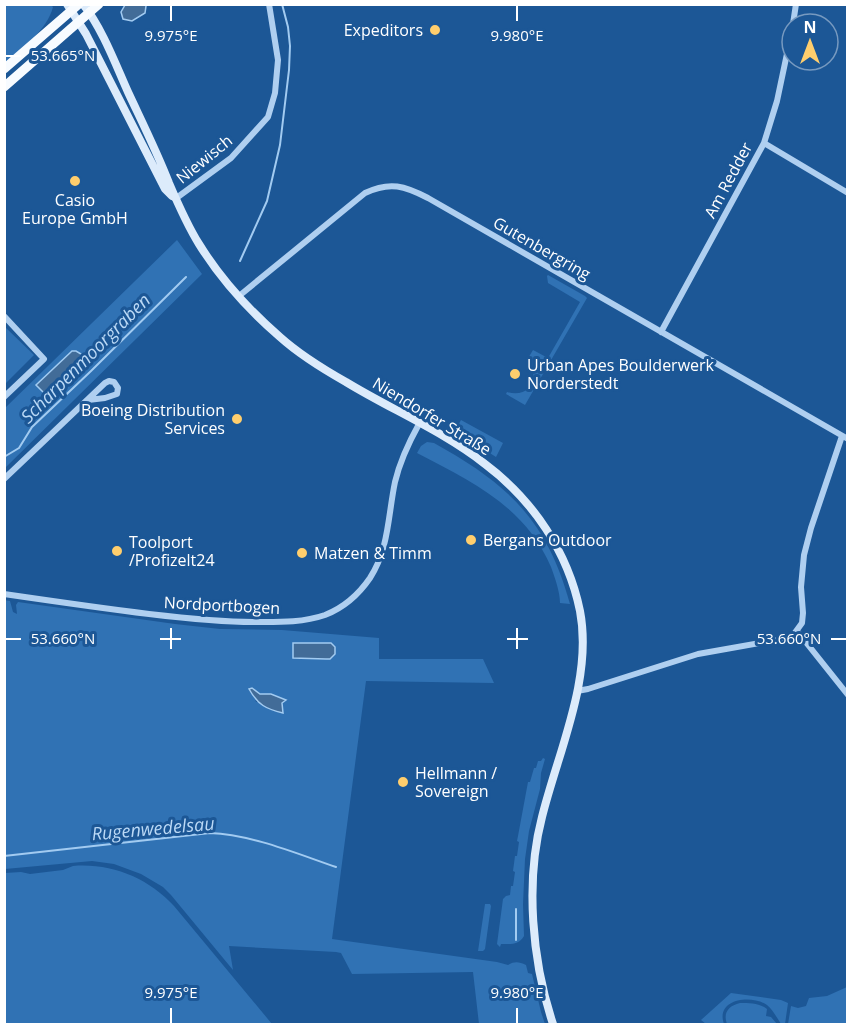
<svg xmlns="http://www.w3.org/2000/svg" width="852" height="1029" viewBox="0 0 852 1029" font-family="'Open Sans',sans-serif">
	<rect width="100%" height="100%" fill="#1c5796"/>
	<!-- green -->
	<path fill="#3072b4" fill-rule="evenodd" d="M5,5H51L53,7C47,30 24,46 7,62L5,61Z
		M177,240L202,274L5,468V408Z
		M548,275L585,296L587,298L525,405L506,394L507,392C529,399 542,377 527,360L533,350L548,358L580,302L548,283L547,276Z
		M5,327L34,355L5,384L4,327Z
		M461,420L503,443L496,457L455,431Z
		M427,442L434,443C508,484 547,520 570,604L560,603C560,592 555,578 551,567C525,506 472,482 417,453L421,446Z
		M4,600L10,601L13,612L17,614L16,605L18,602L175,624L220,629L282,630L379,638V659H483L494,683L366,681L332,939L497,962L508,965C515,961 519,962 526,965L528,973L532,974L541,1012L545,1024H479L473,972L352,974L341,953L336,952L229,946L233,970L171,895L163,887L141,874L114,864L92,861L5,869ZM252,688L260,694H271L285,701L282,703L256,702Z
		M543,758L545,759L541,773L540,789L529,831L525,859L523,904L524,936C519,945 511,944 501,944L500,947L497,944L503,899L506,896L510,895L511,886H513L515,872L513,871L515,856H517L519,842L517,841L518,836L528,782H530L534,768H536L538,761H541Z
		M73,866C112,863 148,878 174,906L272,1024H5V873L21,872L30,874L63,870Z
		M485,904H490L491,906L485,949L483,951H478Z
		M847,987V1024H788L791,1006L798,1008L806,1006L809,998L827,996Z
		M731,993L781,1000L788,1003L785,1024H781C777,1018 773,1010 767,1005C751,994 715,999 724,1024H706L701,1020Z
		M740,1003C750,1003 759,1003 767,1009L766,1016L771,1017L777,1024H727C723,1013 728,1006 740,1003Z"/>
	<!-- water -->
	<path fill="#426c98" stroke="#a2cbf1" stroke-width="1.5" d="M125,5H145L146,6L145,13L132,21L123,19L121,12Z
		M72,351H76L81,354L82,361L46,395L36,385Z
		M293,643H331L335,647V654L330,659H326L293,658Z
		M252,688L260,694H271L286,700L282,703L283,713C266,709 258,705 249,689Z"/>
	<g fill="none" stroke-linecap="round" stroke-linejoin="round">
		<!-- stream -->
		<path stroke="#a2cbf1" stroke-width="2" d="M240,261L267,201L280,145L289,70L290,46L288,27L282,4
			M4,457L19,448L32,427L91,371L186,277
			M4,856L210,833C253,835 295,853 336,867
			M516,940V909"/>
		<!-- street -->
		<path stroke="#afcff0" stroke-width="6" d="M793,24L796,4
			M764,143L848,193
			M175,199L231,158L268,117L275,93L278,60L269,4
			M239,296L365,193C390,181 405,186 428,198L848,439
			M4,316L44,359L4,397
			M661,332L764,143L777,101L792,30
			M4,479L105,383L109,381L114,382L118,388L117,394L105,398L88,400
			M4,594C52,601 100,608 149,614C183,618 218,622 253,622C277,622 302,623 325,615C343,608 359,594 370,578C389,549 388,515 395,482C400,461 409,442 419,424
			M797,631L848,695
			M577,691L588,689L698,654L782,639L794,634L802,623L803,613L801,587L804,555L811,528L842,436"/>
		<!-- secondary -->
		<path stroke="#dcebfb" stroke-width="8" d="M67,4L86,34L165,189L172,196
			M83,4C103,30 115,63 128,92C142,122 157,152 169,183C178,204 187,225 199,244C220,278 250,311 280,337C300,355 323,369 346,382C392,410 443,431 485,464C533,500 568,552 580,611C593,679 558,752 542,817C525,882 532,961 553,1024"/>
		<!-- primary -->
		<path stroke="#f7fbff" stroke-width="9" d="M4,69L79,4
			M4,87L99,4"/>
	</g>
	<!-- ticks -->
	<path fill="none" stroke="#fff" stroke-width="2" d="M171,6V21M517,6V21M6,56H21M171,628V649M517,628V649M6,639H21M160,639H181M507,639H528M831,639H846M171,1008V1023M517,1008V1023"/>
	<!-- markers -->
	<g fill="#ffce6d" stroke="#1c5796" stroke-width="2">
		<circle cx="435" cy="30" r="6"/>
		<circle cx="75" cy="181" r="6"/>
		<circle cx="515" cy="374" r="6"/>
		<circle cx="237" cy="419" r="6"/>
		<circle cx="471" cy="540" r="6"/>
		<circle cx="117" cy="551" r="6"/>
		<circle cx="302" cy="553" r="6"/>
		<circle cx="403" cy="782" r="6"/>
	</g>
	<g text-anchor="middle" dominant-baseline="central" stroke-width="6" stroke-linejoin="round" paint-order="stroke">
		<!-- poi labels -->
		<g font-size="16" fill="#fff" stroke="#1c5796" text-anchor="start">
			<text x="423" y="30" text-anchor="end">Expeditors</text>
			<text x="75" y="200" text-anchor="middle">Casio<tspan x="75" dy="18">Europe GmbH</tspan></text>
			<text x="527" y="365">Urban Apes Boulderwerk<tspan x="527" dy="18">Norderstedt</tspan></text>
			<text x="225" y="410" text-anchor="end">Boeing Distribution<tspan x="225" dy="18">Services</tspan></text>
			<text x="483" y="540">Bergans Outdoor</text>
			<text x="129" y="542">Toolport<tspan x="129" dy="18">/Profizelt24</tspan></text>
			<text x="314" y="553">Matzen &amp; Timm</text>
			<text x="415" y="773">Hellmann /<tspan x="415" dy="18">Sovereign</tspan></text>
		</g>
		<!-- street labels -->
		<g font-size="16" fill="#fff" stroke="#1c5796">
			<text transform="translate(204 159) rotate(-39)">Niewisch</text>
			<text transform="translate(728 180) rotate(-62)">Am Redder</text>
			<text transform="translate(542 248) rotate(30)">Gutenbergring</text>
			<text transform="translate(432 416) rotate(31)">Niendorfer Straße</text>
			<text transform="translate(222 605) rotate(3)">Nordportbogen</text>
		</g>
		<!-- water labels -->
		<g font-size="18" font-style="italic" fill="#bbd9f6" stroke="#1c5796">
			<text transform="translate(85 358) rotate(-45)">Scharpenmoorgraben</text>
			<text transform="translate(153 828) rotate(-5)">Rugenwedelsau</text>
		</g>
	</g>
	<g font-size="15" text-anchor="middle" fill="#fff" stroke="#1c5796" stroke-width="6" stroke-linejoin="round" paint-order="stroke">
		<text x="171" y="41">9.975°E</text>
		<text x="517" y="41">9.980°E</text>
		<text x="63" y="61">53.665°N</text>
		<text x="63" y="644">53.660°N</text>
		<text x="789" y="644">53.660°N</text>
		<text x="171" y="998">9.975°E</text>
		<text x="517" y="998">9.980°E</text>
	</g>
	<!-- border -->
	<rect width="852" height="1029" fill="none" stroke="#ffffff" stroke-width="12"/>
	<!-- north arrow -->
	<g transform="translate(810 42)"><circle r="28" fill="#1c5796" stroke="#779ac0" stroke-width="1.5"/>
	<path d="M0-4.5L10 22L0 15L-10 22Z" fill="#ffce6d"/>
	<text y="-9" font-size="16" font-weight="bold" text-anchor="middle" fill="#ffffff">N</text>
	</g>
</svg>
